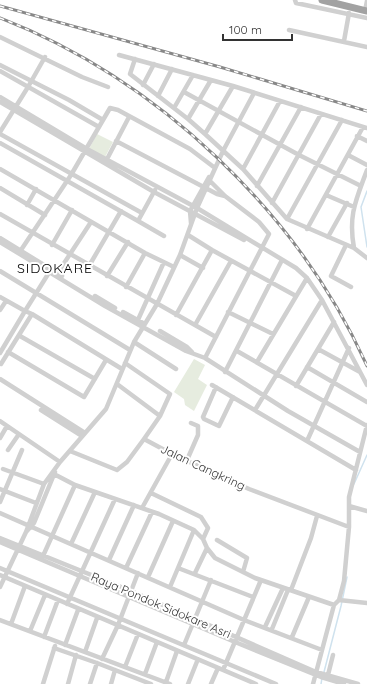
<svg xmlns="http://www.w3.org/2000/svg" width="367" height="684" viewBox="0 0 367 684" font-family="Quicksand,sans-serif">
	<rect width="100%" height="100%" fill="#fff"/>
	<!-- green -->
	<path fill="#e6ecdf" d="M97,134L113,142L105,157L89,149Z
		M194,359L205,365L198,379L207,385L194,411L185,405L184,399L174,392Z"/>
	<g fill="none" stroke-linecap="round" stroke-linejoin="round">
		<!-- stream -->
		<path stroke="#cfe2ee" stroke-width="1.5" d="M367,191L361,207L367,247
			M354,484L367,455
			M324,672L341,606L347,577
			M321,684L322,678"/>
		<!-- minor -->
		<path stroke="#d0d0d0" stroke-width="4.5" d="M295,0L296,3L367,18
			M365,11L367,1
			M289,30L367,47
			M0,37L82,77L108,87
			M344,41L349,13
			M119,55L233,86L367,128
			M135,59L130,74L188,119L205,134L243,169L287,219L354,248
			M0,65L69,100L103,120
			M0,71L99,127
			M143,85L154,64
			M184,92L299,155L361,186
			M158,96L172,69
			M0,97L87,149L197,208L296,268L307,278L322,300L367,385
			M0,102L154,192L244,240
			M174,108L193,75
			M188,119L211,80
			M0,132L28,87L45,57
			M0,134L142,213
			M205,134L233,86
			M357,136L367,141
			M116,141L217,194L225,196
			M0,143L138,221L155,190
			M348,155L367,165
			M106,161L129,117
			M0,169L145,253L174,267
			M243,169L280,101
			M367,170C356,200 348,215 354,248L367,258
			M257,186L301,107
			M0,188L45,215
			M326,195L354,207
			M272,203L321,114
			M27,205L36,189
			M0,214L216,337
			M287,219L342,120
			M138,221L164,236
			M191,223L190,211L209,177
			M307,229L363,127
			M188,235L212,250L296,296
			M328,237L347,203
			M0,238L62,276
			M0,242L105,306L186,351L205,358L288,411L360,452
			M52,245L72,210
			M346,245L331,276L351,287
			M19,253L71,175L110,108L118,110L190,149L215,168
			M180,255L203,268
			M89,266L121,211
			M0,271L130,350
			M57,274L91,222
			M107,276L128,242
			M126,287L145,253
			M95,296L115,308
			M0,297L25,311L50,271
			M0,310L6,301
			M123,312L143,323
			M228,312L273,334
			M176,315L212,250
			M137,322L164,262
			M195,325L231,261
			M160,331L187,347L192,352
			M20,336L95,379
			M134,342L176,369
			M318,349L360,372
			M237,351L367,426
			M8,352L84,397L106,360
			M0,353L25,311L32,314
			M205,358L269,234L259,222L225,196L208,179
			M257,362L307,278
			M125,363L170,394L160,416L144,439
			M1,364L32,314L122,369
			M307,367L367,402
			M225,372L282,260
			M0,379L85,433
			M117,384L160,416
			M212,385L356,470
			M296,386L334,322
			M216,387L203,417L204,419L219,426L233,397
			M41,410L82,436
			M255,410L322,300
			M0,421L60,462
			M0,438L7,426
			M307,441L349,348
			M8,450L19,434
			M70,451L117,470L127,462L144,439L172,454L249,489L349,527
			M187,460L198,435V426L191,423
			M3,469L44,484
			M52,473L75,485L159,514L194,530L203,539L207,548L215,558L255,578L334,605
			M0,489L36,503
			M151,493L201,517L208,528L203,539
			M0,502L22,450
			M349,506L367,511
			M142,508L172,454
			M0,513L244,620L322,650
			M26,532L44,484L60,462L106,409L134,342L157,304L180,255L197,208L223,151L254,93
			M0,538L131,591L316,672L358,684
			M217,540L247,558L243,572
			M0,542L235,642L321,677L344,684
			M71,544L95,492
			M43,556L75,485
			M109,560L134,505
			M0,568L276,684
			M126,568L152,512
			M178,568L253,597
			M195,573L207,548
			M0,575L256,684
			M148,577L173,521
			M0,587L26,532L34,523L55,472
			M170,587L194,530
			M291,590L311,538L317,516
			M339,600L367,603
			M67,604L115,499
			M0,620L170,684
			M11,624L25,586
			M265,627L283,588
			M272,629L288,590
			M30,631L45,595
			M44,637L58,600
			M292,637L309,597
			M65,645L78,610
			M184,645L211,580
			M54,648L97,663L151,684
			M85,652L97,618
			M102,659L118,625L138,573
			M125,667L138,634
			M223,670L261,580
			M145,674L157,642
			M328,675L333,655
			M166,682L177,651
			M43,684L55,646
			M68,684L76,655
			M90,684L97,663
			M111,684L115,670
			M188,684L198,659
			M211,684L218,668
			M313,684L334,605L339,600L344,581L349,527V497L367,425"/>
		<!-- trunk -->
		<path stroke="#a2a2a2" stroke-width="7" d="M322,0L367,11"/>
		<!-- rail casing -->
		<g stroke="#888" stroke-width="3">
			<path id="rail" d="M0,6L220,67L367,111
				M0,18C157,79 298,212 367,366"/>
		</g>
		<!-- rail -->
		<use href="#rail" stroke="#fff" stroke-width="1.5" stroke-dasharray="4.5" stroke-linecap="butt"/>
	</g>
	<g text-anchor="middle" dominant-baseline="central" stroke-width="4" stroke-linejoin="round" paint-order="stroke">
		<!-- street labels -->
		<g font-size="12" fill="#333" stroke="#fff">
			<text transform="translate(203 467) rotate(25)">Jalan Cangkring</text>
			<text transform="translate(161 605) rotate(23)">Raya Pondok Sidokare Asri</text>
		</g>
		<!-- quarter labels -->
		<g font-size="14" letter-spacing="1" fill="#000" stroke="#fff">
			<text x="55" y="268">SIDOKARE</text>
		</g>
	</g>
	<!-- scale -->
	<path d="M223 34v6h69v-6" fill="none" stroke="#333333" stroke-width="2"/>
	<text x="229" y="34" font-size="12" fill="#333333" stroke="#ffffff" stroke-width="3" paint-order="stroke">100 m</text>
</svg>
